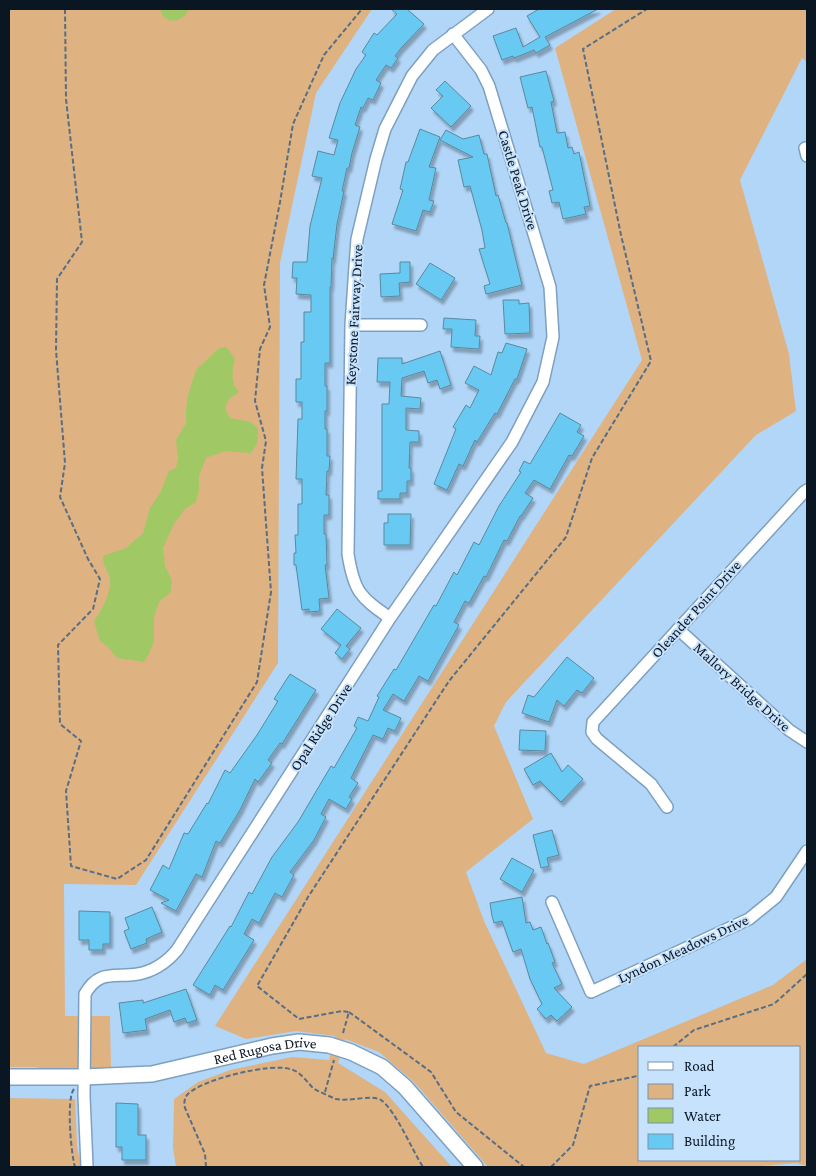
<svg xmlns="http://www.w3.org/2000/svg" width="816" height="1176" viewBox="0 0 816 1176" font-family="'Crimson Pro',serif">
	<defs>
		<filter id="shadow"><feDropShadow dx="2.5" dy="4.5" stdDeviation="1" flood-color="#0004"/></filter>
	</defs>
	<rect width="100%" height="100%" fill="#b2d6f8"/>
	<!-- green -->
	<path fill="#dfb282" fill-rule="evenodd" d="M9,9H372L316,93L280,263L278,663L136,885L64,884L65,1016H110L111,1069H45L35,1067H9Z
		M616,9H807V62L802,58L740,180L789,354L796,411L756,435L506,702L494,726L533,819L466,872L484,921L546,1053L584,1064L773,985L807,959V1166L796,1163L750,1167H488L414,1082L379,1052L345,1039L338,1063L385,1092L452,1167H176L173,1148L174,1099L198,1082L230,1070L292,1057L329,1060L335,1036L296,1031L246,1039L215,1026L642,360L555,48ZM640,1047H800V1160H640Z
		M9,1098L75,1099L77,1146L81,1167H9Z"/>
	<!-- water -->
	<path fill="#a0c966" d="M160,9H189C183,23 164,26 160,9Z
		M226,347L235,358C232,371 230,382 239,392L229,399L225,408L230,418L251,422L258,429L257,444L251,453L225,451L206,458L199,476V490L196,502L184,510L174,524L163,548L165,566L172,580L171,592L159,602L154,617V640L149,654L144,662L117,658L108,647L100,641L94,621C102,610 114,589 109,575C106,568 103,565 103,556L126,548L143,533L150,508L160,493L169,471L176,468L178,458L176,440L186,423V409L188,395L196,370L219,348Z"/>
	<!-- building -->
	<path fill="#68caf3" stroke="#59899e" filter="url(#shadow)" d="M391,9H407L424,24L401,48L395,56L398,58L391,68L386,65L376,80L381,83L373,100L368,98L363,108L361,107L355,125L360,127L352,153L349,168H347L342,191H344L337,224L333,259L332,258L331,287H330V363H325V386H327V411H325V429H327V456H330L329,471H327L326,495H329V515H324V534H326L327,565H325L329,598L319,599L320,611L309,612V609L302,610L296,565H294V553H296L295,535H298V504H302V479H296L298,419H302V402H296V379H301V342H304V312H311V295L296,294L297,278H292L293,262H307L310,226L322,178L312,176L318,151L334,155L338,140L329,138L340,103L356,69L366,55L362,52L374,33L377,35L397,14Z
		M539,9H598L545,37L550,45L536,53L534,50L514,58L513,56L502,60L493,36L516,28L523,47L540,37L527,16Z
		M546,71L554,101L551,102L557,133L565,132L568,148L572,147L574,154L579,152L590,206L584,207L586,214L563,219L559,202L552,203L549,191L553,190L542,147H540L532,107L528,108L520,77Z
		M445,81L471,106L451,127L431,108L443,96L436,90Z
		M420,129L440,137L429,167L436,168L429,200L434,201L430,212L423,210L416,231L392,224L403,190L400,189L406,162H408Z
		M446,130L463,139L479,135L484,154H487L496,196L498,195L506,223H507L522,285L486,294L484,286L490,284L479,249L485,248L482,230L470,186L464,187L458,160L473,157L440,140Z
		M400,262H410V282L399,283L400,296L381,297L380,274L400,273Z
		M430,263L455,278L441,300L416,284Z
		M503,300H519V304L529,303L530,333L505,334Z
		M444,318L476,320L475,336H480L479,349L451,347L452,329H443Z
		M506,343L527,349L517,379H515L497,414L495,413L477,442L475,440L463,466L459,464L447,490L434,484L456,429L453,427L466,405L470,408L479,390L465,383L474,366L491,375L498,352L502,353Z
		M440,351L451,385L440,389L437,380L428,383L424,371L402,378L401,396L421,398L420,409L406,408V430L419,431V442H410L409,468H411V481H407V493H400V499H378V491H382V404H389L390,382H377L378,358H402V364Z
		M560,413L581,425L577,432L584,436L572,456L569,455L550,489L534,480L525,493L533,498L521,516H520L507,541L504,540L486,577L484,576L469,603L465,601L454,622L459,625L428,681L419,676L404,701L393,694L383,710L401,718L395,731L388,728L383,739L373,735L351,778L358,783L349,797L352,799L346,809L329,799L321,814L326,817L314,840L290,872L294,875L282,897L275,893L259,923L252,919L244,934L254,940L223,990L215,985L210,995L193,985L230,926L231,927L249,892L252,894L272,857L298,822L331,766L334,768L357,728L354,726L358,717L368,721L379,697L377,696L394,669L396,670L434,605L436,606L454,572L457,575L474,542L479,545L499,506L521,472L519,471L524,461L530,464Z
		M388,514H411L410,545H384V523H388Z
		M337,609L361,628L346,646L350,649L342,659L335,653L341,645L321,629Z
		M567,657L594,678L582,693L577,690L564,706L557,700L549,722L522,713L528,695L534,697Z
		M290,674L316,690L282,744L280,743L268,760L272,763L258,782L255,779L240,810L220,843L216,841L202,877L196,874L176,911L161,903L169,900L150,890L163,865L169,869L184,833L188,834L207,803L208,804L225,770L230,773L257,735L278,701L274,699Z
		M520,730L546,731L545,751L519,750Z
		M551,753L562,772L568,765L583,779L561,802L540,781L533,785L524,769Z
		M552,830L559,855L547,858L549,866L541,868L533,835Z
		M512,858L534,870L522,892L500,879Z
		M522,897L526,923L530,922L533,930L541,927L547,944L548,943L555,962L552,963L562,984L554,988L572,1007L557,1021L551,1015L546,1019L537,1009L542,1004L530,979L521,949L513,952L502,921L494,923L492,916L490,903Z
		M152,907L162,932L146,939L147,943L131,949L124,931L129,929L125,918Z
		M79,911L110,912V944H103V950H89V940H79Z
		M186,989L197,1020L187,1023L185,1018L174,1022L170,1010L145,1019L147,1030L123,1033L119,1003L143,1000V1003Z
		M116,1103L138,1104V1135H146V1160H122V1147H116Z"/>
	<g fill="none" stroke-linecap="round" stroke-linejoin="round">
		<!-- street casing -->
		<g stroke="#7ea0c0" stroke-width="14">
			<path id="street" d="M805,148L807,156
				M351,325H421
				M390,618C360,597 354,592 348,554L351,325L355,266L357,239L376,159L385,129L412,76L433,50L488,9
				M678,629L789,730L807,742
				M667,807L651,784L597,739L592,732L593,722L804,492L807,490
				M552,902L591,992L749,919L776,897L807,851
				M87,1167L84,1096L85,994C99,969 114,978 138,974C154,971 167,962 177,950L390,618L512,442L543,382L553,337L550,287L489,86L481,70L453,34"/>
		</g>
		<!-- secondary casing -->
		<g stroke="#7ea0c0" stroke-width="18">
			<g id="secondary">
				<path id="s1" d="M9,1077H84L152,1074L272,1046L299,1042L329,1045L351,1052L382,1067L405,1087L475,1167"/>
			</g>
		</g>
		<!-- path -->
		<path stroke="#576e84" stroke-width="2" stroke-dasharray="5 2.5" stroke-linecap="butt" d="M65,9L66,99L82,242L57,279L56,350L65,463L60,497L88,559L100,579L93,609L58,645L60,724L81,741L66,791L71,866L117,879L146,860L257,682L271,592L262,468L266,441L255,401L260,349L270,327L264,285L280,202L293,124L324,55L362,9
			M349,1012L431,1072L456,1112L524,1167
			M343,1033L349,1012L342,1011L299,1019L257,986L308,897L449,681L566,537L592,458L651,361L621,235L583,49L647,9
			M673,1047L694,1030L774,1004L807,974
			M74,1089C66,1098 71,1154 75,1167
			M325,1092L334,1060
			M206,1167L205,1154L185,1108C184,1103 184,1098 188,1094C203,1079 270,1063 290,1069C300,1071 306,1081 313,1088C315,1090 333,1098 336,1099C350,1102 371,1094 381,1100C396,1111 412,1150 423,1167
			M551,1167L573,1145L590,1086L637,1076L640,1073"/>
		<!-- street -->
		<use href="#street" stroke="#fff" stroke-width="11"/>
		<!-- secondary -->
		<use href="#secondary" stroke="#fff" stroke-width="15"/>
	</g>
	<g text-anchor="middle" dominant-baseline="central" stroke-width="4" stroke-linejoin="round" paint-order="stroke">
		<!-- street labels -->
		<g font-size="15" fill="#0a1723" stroke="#c6e2fd">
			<text transform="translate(518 180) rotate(73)">Castle Peak Drive</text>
			<text transform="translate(354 315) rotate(-87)">Keystone Fairway Drive</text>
			<text transform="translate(696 609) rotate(-48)">Oleander Point Drive</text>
			<text transform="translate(742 687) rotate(42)">Mallory Bridge Drive</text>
			<text transform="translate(321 727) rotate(-57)">Opal Ridge Drive</text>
			<text transform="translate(683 949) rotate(-25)">Lyndon Meadows Drive</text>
			<text stroke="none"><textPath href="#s1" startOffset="259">Red Rugosa Drive</textPath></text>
		</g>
	</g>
	<!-- border -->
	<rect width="816" height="1176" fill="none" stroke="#0a1723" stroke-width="20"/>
	<!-- legend -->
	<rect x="638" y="1046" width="162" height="115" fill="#c6e2fd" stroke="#7b91a6"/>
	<rect x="648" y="1062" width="25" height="8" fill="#ffffff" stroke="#7b91a6"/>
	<text x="684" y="1071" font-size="15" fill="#0a1723">Road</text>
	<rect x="648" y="1084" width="25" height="15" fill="#dfb282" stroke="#7b91a6"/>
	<text x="684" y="1096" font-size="15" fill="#0a1723">Park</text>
	<rect x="648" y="1108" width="25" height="15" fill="#a0c966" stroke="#7b91a6"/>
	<text x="684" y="1121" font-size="15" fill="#0a1723">Water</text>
	<rect x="648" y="1134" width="25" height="15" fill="#68caf3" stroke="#7b91a6"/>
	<text x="684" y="1146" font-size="15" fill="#0a1723">Building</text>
</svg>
